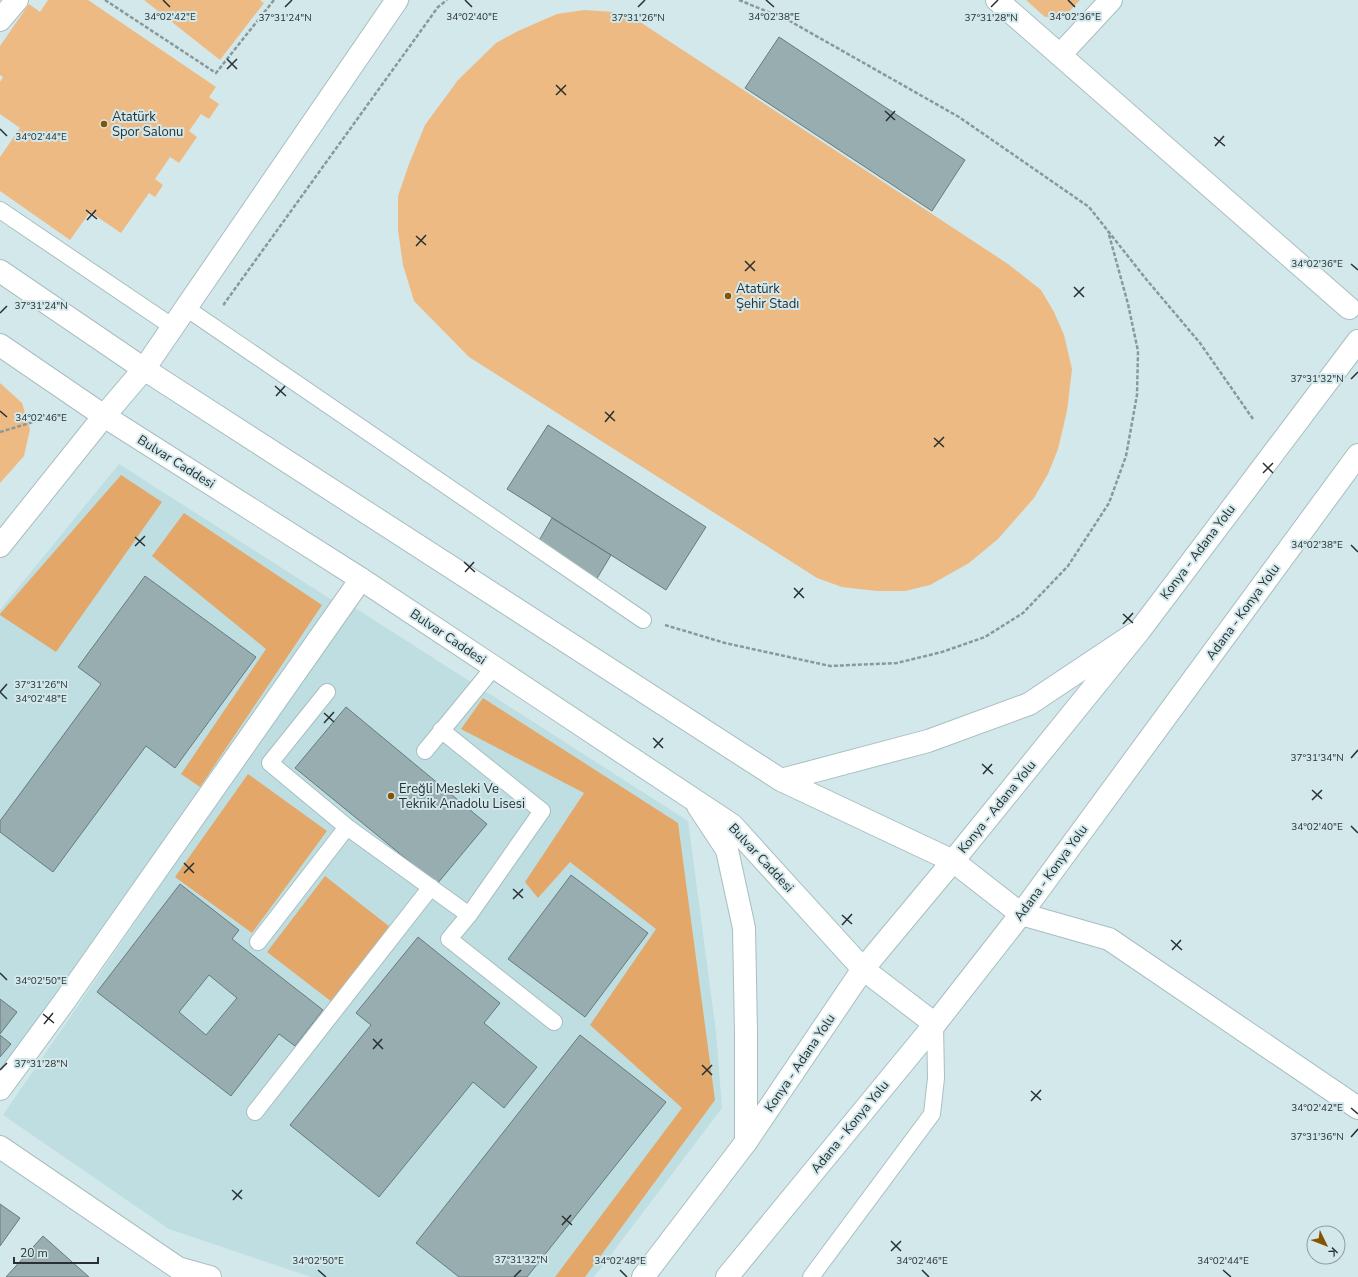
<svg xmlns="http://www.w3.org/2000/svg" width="1358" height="1277" viewBox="0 0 1358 1277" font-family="'Nunito Sans',sans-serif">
	<rect width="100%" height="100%" fill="#d2e8eb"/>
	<!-- built -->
	<path fill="#bedee2" d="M119,464L332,600L0,1075V610Z
		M352,606L688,821L716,1032L722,1108L594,1277H311L169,1229L3,1115Z"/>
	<!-- green -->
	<path fill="#eeba83" d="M48,0H88L216,87L209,97L219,104L209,119L201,114L189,131L197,137L179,163L170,157L155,179L163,185L155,197L149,193L121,233L90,212L70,240L0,191V157L20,128L0,114V82L3,77L0,75V46L29,4L40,12Z
		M144,0H260L264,3L220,60Z
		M1026,0H1080L1065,16L1045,17Z
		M584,10L614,12L634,18L1008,264L1041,290L1054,312L1064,335L1072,369L1067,411L1058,449L1048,474L1034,498L998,539L969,563L930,585L905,591H877L842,587L817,578L469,357L414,301L403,265L398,230V196L409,164L425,125L458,80L496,43L518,31L557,14Z
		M0,383L22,403L30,429L24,456L0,483Z"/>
	<!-- forest -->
	<path fill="#e3a869" d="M121,475L162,502L56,652L0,615V614Z
		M184,513L322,605L200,787L181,774L266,649L152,556Z
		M483,698L678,823L715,1100L585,1277H555L682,1108L590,1025L656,929L570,862L538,898L525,882L584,793L461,729Z
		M248,774L327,831L252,933L175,877Z
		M325,876L390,927L332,1002L267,952Z"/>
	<!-- building -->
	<path fill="#98adb0" stroke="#677b7e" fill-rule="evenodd" d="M779,37L965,160L932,211L745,88Z
		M548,425L706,527L666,590L507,489Z
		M552,518L611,555L596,580L537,544Z
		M145,576L256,657L175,768L146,746L53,872L0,832V821L101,684L78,667Z
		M346,707L487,824L437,884L295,768Z
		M571,875L648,933L585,1017L508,959Z
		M180,884L239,930L232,939L323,1010L295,1046L279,1034L231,1096L97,992ZM209,975L237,998L206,1035L179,1012Z
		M418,937L500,1003L484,1023L537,1067L504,1108L473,1082L379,1197L290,1125L371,1025L356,1013Z
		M0,999L17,1012L0,1034Z
		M0,1035L11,1044L0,1057Z
		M580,1035L666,1102L527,1277H459L416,1243Z
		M0,1204L20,1218L0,1246Z
		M43,1236L89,1277H6Z"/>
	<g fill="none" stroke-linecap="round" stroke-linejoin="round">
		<!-- service casing -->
		<g stroke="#a8bec1" stroke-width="18">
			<path id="service" d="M0,210L173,327
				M186,308L643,620
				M327,692L270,763L347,827L469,915
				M441,730L542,811L469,915L449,939L554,1022
				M425,751L494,667
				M258,942L347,827
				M255,1112L431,887
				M811,1277L932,1114L936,1078L935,1024"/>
		</g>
		<!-- minor casing -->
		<g stroke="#a8bec1" stroke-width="24">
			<path id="minor" d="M997,0L1349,308
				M0,20L17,0
				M1060,55L1111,0
				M1021,914L1109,939L1358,1108
				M0,1089L64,1002L361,579
				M0,1147L178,1268L210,1277"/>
		</g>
		<!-- tertiary casing -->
		<g stroke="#a8bec1" stroke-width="24">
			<path id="tertiary" d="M0,546L104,416L144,369L397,0"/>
		</g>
		<!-- secondary casing -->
		<g stroke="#a8bec1" stroke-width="24">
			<path id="secondary" d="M0,271L144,369L781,780L953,861
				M0,345L104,416L361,579L732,825L863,969
				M781,780L928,741L1029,704L1134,634
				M698,806L727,850L744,928L746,1033V1142"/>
		</g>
		<!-- trunk casing -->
		<g stroke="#a8bec1" stroke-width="24">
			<path id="trunk" d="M953,861L1021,914
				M863,969L935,1024
				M643,1277L746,1142L863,969L953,861L1140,630L1358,341
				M727,1277L935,1024L1021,914L1358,455"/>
		</g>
		<!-- path -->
		<path stroke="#89999b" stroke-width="2.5" stroke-dasharray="4 2" stroke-linecap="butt" d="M105,0L216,73L274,0
			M739,0L788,20L959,117L1089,207L1146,279L1200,343L1253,419
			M225,305L224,304L438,7L447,0
			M0,432L43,419
			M665,625L725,643L830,666L897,663L942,652L985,637L1023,613L1068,566L1109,503L1126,456L1137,395L1138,351L1128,304L1108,231"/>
		<!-- service -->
		<use href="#service" stroke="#fff" stroke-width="16"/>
		<!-- minor -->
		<use href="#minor" stroke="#fff" stroke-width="22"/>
		<!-- tertiary -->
		<use href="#tertiary" stroke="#fff" stroke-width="22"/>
		<!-- secondary -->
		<use href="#secondary" stroke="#fff" stroke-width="22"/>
		<!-- trunk -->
		<use href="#trunk" stroke="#fff" stroke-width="22"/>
	</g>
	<!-- ticks -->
	<path fill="none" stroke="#283032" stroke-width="1.5" d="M163,0L170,7M465,0L472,7M766,0L774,7M1068,0L1075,7M285,7L292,0M638,7L645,0M991,7L998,0M227,59L237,69M227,69L237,59M556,85L566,95M556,95L566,85M885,111L895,120M886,121L895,111M0,129L7,136M1214,137L1225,146M1215,146L1224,136M86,210L97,219M87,220L96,210M416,236L426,245M416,246L426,235M745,261L755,271M1351,264L1358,270M745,271L755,261M1074,287L1084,297M1074,297L1084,287M0,313L7,306M1351,379L1358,372M275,386L286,396M276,396L285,386M0,411L7,417M605,412L615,421M605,422L614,411M934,438L944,447M934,447L944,437M1263,463L1273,473M1263,473L1273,463M135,537L145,546M1351,545L1358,552M135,546L145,536M464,562L475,572M465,572L474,562M794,588L804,598M794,598L803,588M1123,614L1133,623M1123,624L1133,613M0,692L7,699M0,692L7,684M324,713L334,722M324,723L334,712M653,738L663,748M654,748L663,738M1351,758L1358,750M982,764L993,774M983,774L992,764M1312,790L1322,799M1312,800L1322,790M1351,826L1358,833M184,863L194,873M184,873L194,863M513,889L523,898M513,899L523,889M842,915L852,924M842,925L852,914M1171,940L1182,950M1172,950L1181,940M0,973L7,980M43,1014L54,1023M44,1024L53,1013M373,1039L383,1049M373,1049L382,1039M702,1065L712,1075M0,1070L7,1063M702,1075L712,1065M1031,1091L1041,1100M1031,1101L1041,1090M1351,1108L1358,1114M1351,1137L1358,1129M232,1190L242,1199M233,1200L242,1190M562,1216L572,1225M562,1225L571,1215M891,1241L901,1251M891,1251L901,1241M318,1270L326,1277M620,1270L627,1277M922,1270L929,1277M1223,1270L1231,1277M514,1277L521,1270"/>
	<!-- markers -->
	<g fill="#885201" stroke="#d2e8eb" stroke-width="1.5">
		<circle cx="104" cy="124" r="4"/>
		<circle cx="728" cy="296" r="4"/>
		<circle cx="391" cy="796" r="4"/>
	</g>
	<g text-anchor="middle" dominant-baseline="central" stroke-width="4" stroke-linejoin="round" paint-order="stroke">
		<!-- poi labels -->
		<g font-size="13" fill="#283032" stroke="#d2e8eb" text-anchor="start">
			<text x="112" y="117">Atatürk<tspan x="112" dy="15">Spor Salonu</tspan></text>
			<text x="736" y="289">Atatürk<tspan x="736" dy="15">Şehir Stadı</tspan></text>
			<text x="399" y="789">Ereğli Mesleki Ve<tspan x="399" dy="15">Teknik Anadolu Lisesi</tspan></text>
		</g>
		<!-- street labels -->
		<g font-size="13" fill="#283032" stroke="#d2e8eb">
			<text transform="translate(176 462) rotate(32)">Bulvar Caddesi</text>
			<text transform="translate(1198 552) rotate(-53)">Konya - Adana Yolu</text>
			<text transform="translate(1243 612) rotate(-54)">Adana - Konya Yolu</text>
			<text transform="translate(448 637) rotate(34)">Bulvar Caddesi</text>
			<text transform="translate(997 807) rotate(-51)">Konya - Adana Yolu</text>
			<text transform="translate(761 858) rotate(47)">Bulvar Caddesi</text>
			<text transform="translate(1051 873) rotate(-54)">Adana - Konya Yolu</text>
			<text transform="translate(800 1063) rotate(-56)">Konya - Adana Yolu</text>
			<text transform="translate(850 1127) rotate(-51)">Adana - Konya Yolu</text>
		</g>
	</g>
	<g font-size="10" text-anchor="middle" fill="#283032" stroke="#d2e8eb" stroke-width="4" stroke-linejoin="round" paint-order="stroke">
		<text x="1075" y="20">34°02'36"E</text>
		<text x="472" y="20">34°02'40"E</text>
		<text x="774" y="20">34°02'38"E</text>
		<text x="170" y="20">34°02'42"E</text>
		<text x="285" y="21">37°31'24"N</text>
		<text x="638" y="21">37°31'26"N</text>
		<text x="991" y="21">37°31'28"N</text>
		<text x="41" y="140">34°02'44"E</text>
		<text x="1317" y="267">34°02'36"E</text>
		<text x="41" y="309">37°31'24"N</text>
		<text x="1317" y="382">37°31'32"N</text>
		<text x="41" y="421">34°02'46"E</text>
		<text x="1317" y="548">34°02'38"E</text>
		<text x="41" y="688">37°31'26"N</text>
		<text x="41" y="702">34°02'48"E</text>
		<text x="1317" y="761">37°31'34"N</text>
		<text x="1317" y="830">34°02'40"E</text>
		<text x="41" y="984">34°02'50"E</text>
		<text x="41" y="1067">37°31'28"N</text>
		<text x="1317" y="1111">34°02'42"E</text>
		<text x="1317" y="1140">37°31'36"N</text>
		<text x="521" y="1263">37°31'32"N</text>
		<text x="318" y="1264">34°02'50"E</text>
		<text x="620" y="1264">34°02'48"E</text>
		<text x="922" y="1264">34°02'46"E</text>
		<text x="1223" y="1264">34°02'44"E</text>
	</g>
	<!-- north arrow -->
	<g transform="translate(1326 1245) rotate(133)"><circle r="19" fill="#d2e8eb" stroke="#8e9ea1"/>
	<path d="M0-3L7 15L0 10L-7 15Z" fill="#885201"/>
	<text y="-6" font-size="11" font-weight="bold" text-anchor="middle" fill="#283032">K</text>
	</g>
	<!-- scale -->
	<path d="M14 1257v6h84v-6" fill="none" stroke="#283032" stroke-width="2"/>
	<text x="20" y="1257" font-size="12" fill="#283032" stroke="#d2e8eb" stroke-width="3" paint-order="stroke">20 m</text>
</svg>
